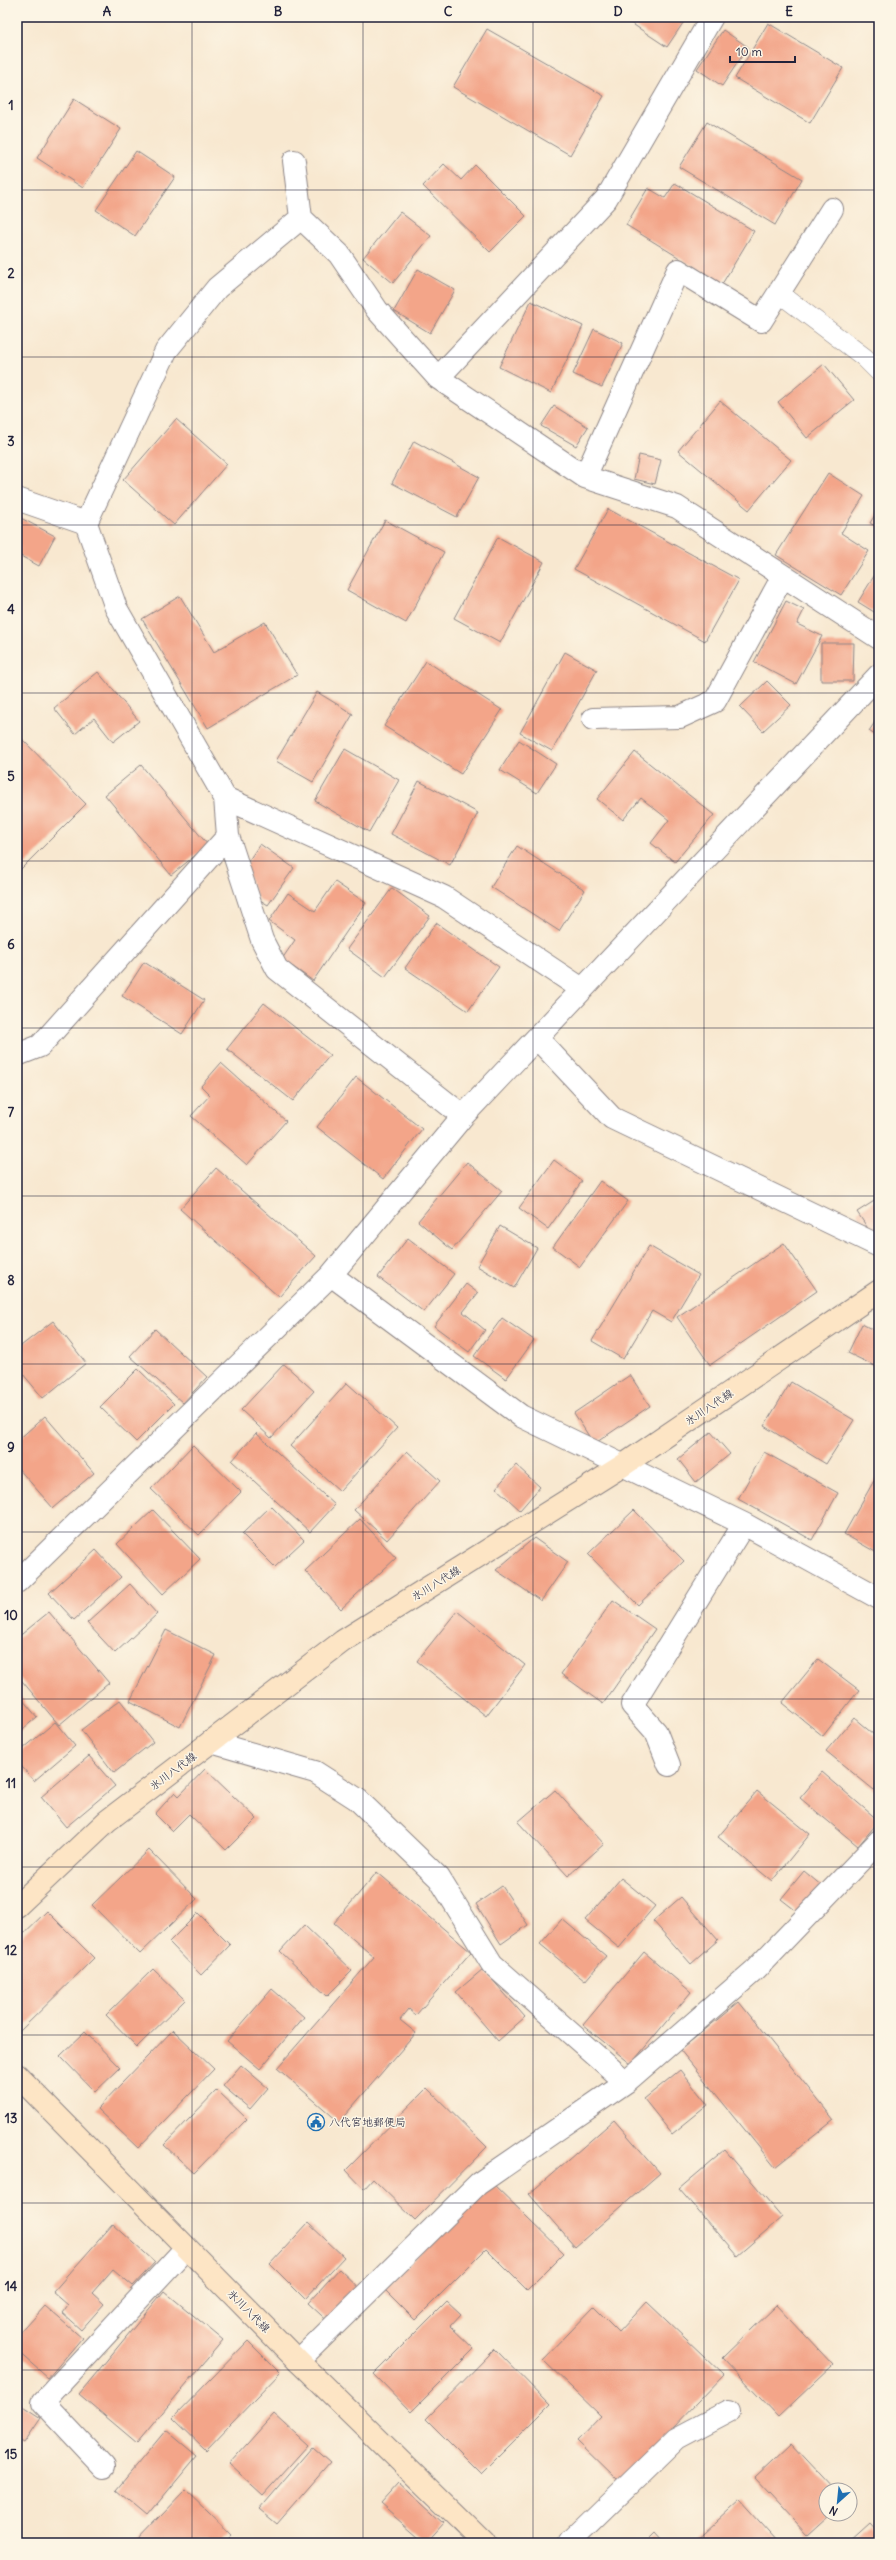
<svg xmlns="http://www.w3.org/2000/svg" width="896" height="2560" viewBox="0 0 896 2560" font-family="Delius,'Klee One',sans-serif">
	<rect width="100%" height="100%" fill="#fcf5e5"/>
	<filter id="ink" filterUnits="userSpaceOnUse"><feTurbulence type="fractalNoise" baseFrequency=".025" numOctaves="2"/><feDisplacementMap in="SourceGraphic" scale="8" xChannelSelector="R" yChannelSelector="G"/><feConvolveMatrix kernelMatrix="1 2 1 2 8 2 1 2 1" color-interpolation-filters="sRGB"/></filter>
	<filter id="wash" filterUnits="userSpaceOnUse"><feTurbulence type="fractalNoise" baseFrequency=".012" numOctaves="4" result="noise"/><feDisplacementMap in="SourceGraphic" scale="16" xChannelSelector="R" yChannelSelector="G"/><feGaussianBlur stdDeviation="0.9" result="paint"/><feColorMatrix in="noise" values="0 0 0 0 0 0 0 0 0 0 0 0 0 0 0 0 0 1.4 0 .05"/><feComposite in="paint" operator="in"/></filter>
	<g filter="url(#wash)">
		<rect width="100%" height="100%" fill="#f8e8d0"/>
		<g id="blocks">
			<!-- building -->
			<path fill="#f3a589" d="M622,17H687L667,47Z
				M768,23L843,68L810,123L735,78Z
				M487,29L604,96L570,155L453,87Z
				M723,30L748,47L722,86L697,69Z
				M74,99L121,129L83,188L37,158Z
				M707,122L802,179L775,225L679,167Z
				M136,151L175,177L135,236L96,210Z
				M444,164L461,180L475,165L526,216L490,252L423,186Z
				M675,183L754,231L722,284L626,225L648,188L665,198Z
				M400,212L431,236L393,283L363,258Z
				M418,269L455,290L430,333L394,311Z
				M531,301L583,326L551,393L499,367Z
				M594,329L623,343L602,387L573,374Z
				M824,364L854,400L807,438L778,402Z
				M720,401L791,460L749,510L678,451Z
				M554,406L588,427L576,446L541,426Z
				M176,419L227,464L174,525L123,480Z
				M414,441L479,477L457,517L392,483Z
				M639,455L661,460L655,484L634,479Z
				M828,473L864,496L841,533L869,551L841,595L776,555Z
				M879,508V528L870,523Z
				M608,509L739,580L705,641L574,569Z
				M17,516L55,536L39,566L17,554Z
				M385,520L444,552L406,623L347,590Z
				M498,537L544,562L500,643L454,618Z
				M879,568V615L858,602Z
				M180,596L214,652L265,622L297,675L208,728L142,619Z
				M786,601L804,610L797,624L822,636L796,684L754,662Z
				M821,643H854L853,681H821Z
				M565,652L597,670L552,751L520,733Z
				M426,661L502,710L461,774L384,726Z
				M98,672L139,721L113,742L94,718L75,734L54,708Z
				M767,681L791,705L763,731L740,707Z
				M317,692L353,714L313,782L276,761Z
				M879,716V738L869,731Z
				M17,734L86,804L17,873Z
				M519,740L556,764L537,793L500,770Z
				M345,749L399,780L369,832L315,801Z
				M635,752L714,815L675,862L651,843L669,820L641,798L623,820L597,799Z
				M141,765L208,845L171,875L105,795Z
				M419,781L478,813L450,865L391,834Z
				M260,844L294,868L268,905L257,898L245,866Z
				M517,846L585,890L559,931L491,887Z
				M335,882L366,903L313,981L282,959L295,940L269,921L288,893L315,911Z
				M392,888L430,916L385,977L347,949Z
				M436,923L499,967L468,1011L405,968Z
				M144,962L204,1000L182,1034L122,996Z
				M264,1003L330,1055L293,1101L227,1049Z
				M221,1063L286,1121L247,1165L191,1116L210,1095L201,1086Z
				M356,1077L422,1129L383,1179L317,1127Z
				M554,1160L582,1181L548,1229L519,1208Z
				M467,1162L502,1191L452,1250L418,1221Z
				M216,1168L316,1256L279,1297L180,1209Z
				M600,1181L628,1201L580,1267L553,1247Z
				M879,1198V1245L857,1212Z
				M500,1226L537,1248L514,1288L477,1266Z
				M408,1238L454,1274L424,1312L378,1277Z
				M784,1243L817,1291L710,1365L677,1317Z
				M649,1246L699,1275L671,1322L652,1311L623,1359L592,1341Z
				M466,1284L478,1293L463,1312L485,1330L469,1352L434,1326Z
				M502,1318L534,1340L506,1379L474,1356Z
				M53,1321L86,1363L43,1398L17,1367V1349Z
				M862,1324L879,1333V1368L848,1353Z
				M155,1329L207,1377L183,1403L130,1356Z
				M284,1364L314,1391L271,1438L241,1410Z
				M138,1369L174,1404L136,1442L100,1407Z
				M630,1375L650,1406L594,1444L574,1413Z
				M791,1382L854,1420L826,1464L764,1426Z
				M347,1383L397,1428L340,1491L290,1446Z
				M45,1416L94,1473L53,1508L17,1467V1441Z
				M711,1432L730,1454L696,1482L678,1459Z
				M256,1433L335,1505L310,1532L232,1461Z
				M193,1445L241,1492L199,1535L151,1489Z
				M407,1451L440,1481L387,1540L354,1510Z
				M764,1452L838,1493L812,1540L738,1499Z
				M516,1465L540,1487L520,1510L496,1488Z
				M876,1477L879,1478V1554L844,1534Z
				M271,1506L304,1540L275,1567L242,1534Z
				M153,1510L200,1559L163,1594L117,1544Z
				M634,1510L684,1561L638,1605L588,1554Z
				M360,1519L396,1558L341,1609L305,1571Z
				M534,1538L568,1562L541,1601L496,1570Z
				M96,1550L121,1577L74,1620L49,1593Z
				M130,1584L157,1614L115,1653L87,1623Z
				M613,1600L655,1629L603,1704L561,1674Z
				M457,1611L525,1665L486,1716L417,1661Z
				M49,1612L109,1683L59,1725L17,1675V1638Z
				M166,1630L216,1655L180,1727L130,1701Z
				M818,1659L859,1690L823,1736L782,1703Z
				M17,1693L37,1717L17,1734Z
				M120,1700L153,1742L114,1773L81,1730Z
				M854,1718L879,1739V1783L874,1790L826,1751Z
				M55,1722L75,1746L34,1781L17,1761V1754Z
				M89,1756L115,1786L66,1827L41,1797Z
				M205,1769L257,1819L226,1850L189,1814L172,1831L155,1814L175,1792L179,1796Z
				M822,1772L879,1821L858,1846L800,1798Z
				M555,1790L604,1844L568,1876L518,1822Z
				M757,1791L810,1834L772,1881L718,1837Z
				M149,1850L197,1899L140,1954L92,1905Z
				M804,1871L822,1886L799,1913L781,1899Z
				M377,1872L471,1952L416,2015L409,2009L400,2020L416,2033L339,2122L277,2068L374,1957L334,1923Z
				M621,1878L655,1906L619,1948L585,1920Z
				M502,1886L528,1925L501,1944L476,1904Z
				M681,1897L718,1940L691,1964L653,1921Z
				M47,1911L94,1958L17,2034V1940Z
				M198,1913L230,1945L201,1975L169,1942Z
				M562,1919L606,1956L585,1981L540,1944Z
				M304,1925L352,1971L327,1996L280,1951Z
				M644,1952L691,1992L631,2064L583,2025Z
				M153,1969L185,2000L137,2047L106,2015Z
				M483,1969L525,2017L498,2041L456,1992Z
				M272,1989L304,2017L260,2069L227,2041Z
				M739,2002L834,2120L775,2167L680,2050Z
				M173,2030L214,2069L138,2148L97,2109Z
				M85,2032L120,2068L95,2092L60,2056Z
				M241,2065L268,2088L250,2109L223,2086Z
				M680,2070L708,2105L672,2134L644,2099Z
				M427,2088L487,2147L415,2220L373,2179L364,2189L346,2170Z
				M217,2090L247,2119L194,2173L164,2145Z
				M614,2120L660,2173L575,2247L529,2194Z
				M725,2150L782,2217L737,2256L679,2189Z
				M491,2182L564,2253L527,2290L486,2249L415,2320L384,2289Z
				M308,2223L344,2257L305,2299L270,2264Z
				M113,2224L155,2262L133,2286L113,2269L92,2293L104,2304L81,2330L62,2313L68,2305L53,2292Z
				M339,2269L364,2293L333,2326L308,2303Z
				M164,2291L223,2340L137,2443L79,2394Z
				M447,2301L461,2314L450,2326L474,2349L411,2412L374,2374Z
				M647,2302L724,2375L620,2483L577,2441L601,2416L543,2360L594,2307L619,2332Z
				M777,2305L833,2365L778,2417L722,2358Z
				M45,2306L82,2338L48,2378L17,2351V2337Z
				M248,2341L280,2373L206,2450L173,2418Z
				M495,2349L550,2405L481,2474L426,2419Z
				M18,2403L41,2418L24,2443L17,2439Z
				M274,2414L308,2445L263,2495L229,2464Z
				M166,2430L197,2456L147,2516L116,2490Z
				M791,2444L834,2490H826V2514H829L807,2534L755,2478Z
				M312,2447L330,2463L277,2524L259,2509Z
				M399,2483L443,2523L425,2543L380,2504Z
				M185,2490L231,2534L222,2543H134Z
				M740,2500L779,2543H693Z
				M870,2524L879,2534V2543H849Z
				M653,2534L661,2543H644Z"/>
		</g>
	</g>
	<g filter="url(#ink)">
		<use href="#blocks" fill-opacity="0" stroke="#8d8586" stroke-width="1"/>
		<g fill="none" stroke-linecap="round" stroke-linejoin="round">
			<!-- service casing -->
			<g stroke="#8d8586" stroke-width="20">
				<path id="service" d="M779,293L864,357L879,372"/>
			</g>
			<!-- minor casing -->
			<g stroke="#8d8586" stroke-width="24">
				<path id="minor" d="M712,17L606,199L438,378L585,477L677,507L879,638
					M294,161L301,218L339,254L377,310L438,378
					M301,218L217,288L166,351L86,523L116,608L225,798L444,897L582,989
					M585,477L678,270L761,321L832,209
					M17,499L86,523
					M593,719L680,717L715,701L783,576
					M225,798L228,836L262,940L277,969L463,1116
					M537,1038L612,1118L879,1246
					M17,1055L40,1046L228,836
					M331,1275L521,1416L744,1524L879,1598
					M17,1582L331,1275L463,1116L879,675
					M211,1742L315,1772L357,1799L439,1878L492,1964L626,2082
					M669,1765L656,1732L632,1705L744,1524
					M298,2361L478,2184L626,2082L755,1970L879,1841
					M104,2467L43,2402L186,2248
					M569,2543L676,2439L729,2411"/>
			</g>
			<!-- secondary casing -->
			<g stroke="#8d8586" stroke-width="24">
				<path id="secondary" d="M17,1906L107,1821L343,1641L622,1466L879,1291
					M17,2075L298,2361L484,2543"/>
			</g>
			<!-- service -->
			<use href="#service" stroke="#fff" stroke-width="19"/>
			<!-- minor -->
			<use href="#minor" stroke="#fff" stroke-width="22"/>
			<!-- secondary -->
			<use href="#secondary" stroke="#fde5c5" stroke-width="22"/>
		</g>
	</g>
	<!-- grid -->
	<path fill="none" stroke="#22223b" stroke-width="1" stroke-opacity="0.55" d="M192,17V2543M363,17V2543M533,17V2543M704,17V2543M17,190H879M17,357H879M17,525H879M17,693H879M17,861H879M17,1028H879M17,1196H879M17,1364H879M17,1532H879M17,1699H879M17,1867H879M17,2035H879M17,2203H879M17,2370H879"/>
	<!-- icons -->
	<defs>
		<g id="civic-ring" transform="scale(0.9)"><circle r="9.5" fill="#fcf5e5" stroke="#1f6fb2" stroke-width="1.5"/><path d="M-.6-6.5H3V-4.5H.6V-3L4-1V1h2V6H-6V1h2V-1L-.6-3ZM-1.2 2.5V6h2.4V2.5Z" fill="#1f6fb2"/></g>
	</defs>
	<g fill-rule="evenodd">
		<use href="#civic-ring" x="316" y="2122"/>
	</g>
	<g text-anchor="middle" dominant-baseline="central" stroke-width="3" stroke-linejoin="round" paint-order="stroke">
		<!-- street labels -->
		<g font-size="11" fill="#22223b" stroke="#fcf5e5">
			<text transform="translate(709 1407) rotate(-34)">氷川八代線</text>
			<text transform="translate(436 1583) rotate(-32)">氷川八代線</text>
			<text transform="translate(173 1771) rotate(-37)">氷川八代線</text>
			<text transform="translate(249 2311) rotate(45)">氷川八代線</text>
		</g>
		<!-- poi labels -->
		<g font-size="11" fill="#22223b" stroke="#fcf5e5" text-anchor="start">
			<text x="329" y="2122">八代宮地郵便局</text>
		</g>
	</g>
	<!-- margin -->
	<rect width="896" height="2560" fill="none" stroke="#fcf5e5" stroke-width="44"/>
	<!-- north arrow -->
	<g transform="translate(838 2502) rotate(207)"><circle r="19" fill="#fcf5e5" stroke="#a5a1a1"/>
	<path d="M0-3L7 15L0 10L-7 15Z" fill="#1f6fb2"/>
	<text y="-6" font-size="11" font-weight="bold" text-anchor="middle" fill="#22223b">N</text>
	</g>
	<!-- scale -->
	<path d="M730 56v6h65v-6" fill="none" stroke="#22223b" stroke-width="2"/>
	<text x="736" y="56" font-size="12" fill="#22223b" stroke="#fcf5e5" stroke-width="3" paint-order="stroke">10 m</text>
	<rect x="22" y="22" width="852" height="2516" fill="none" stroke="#22223b" stroke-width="1.5"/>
	<g font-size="13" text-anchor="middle" font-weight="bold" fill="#22223b">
		<text x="107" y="16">A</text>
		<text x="278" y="16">B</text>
		<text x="448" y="16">C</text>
		<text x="618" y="16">D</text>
		<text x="789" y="16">E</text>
		<text x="11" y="110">1</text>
		<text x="11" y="278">2</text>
		<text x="11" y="446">3</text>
		<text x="11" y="614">4</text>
		<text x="11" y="781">5</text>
		<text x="11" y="949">6</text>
		<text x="11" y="1117">7</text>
		<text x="11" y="1285">8</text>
		<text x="11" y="1452">9</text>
		<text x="11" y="1620">10</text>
		<text x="11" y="1788">11</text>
		<text x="11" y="1955">12</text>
		<text x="11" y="2123">13</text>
		<text x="11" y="2291">14</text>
		<text x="11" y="2459">15</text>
	</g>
</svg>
